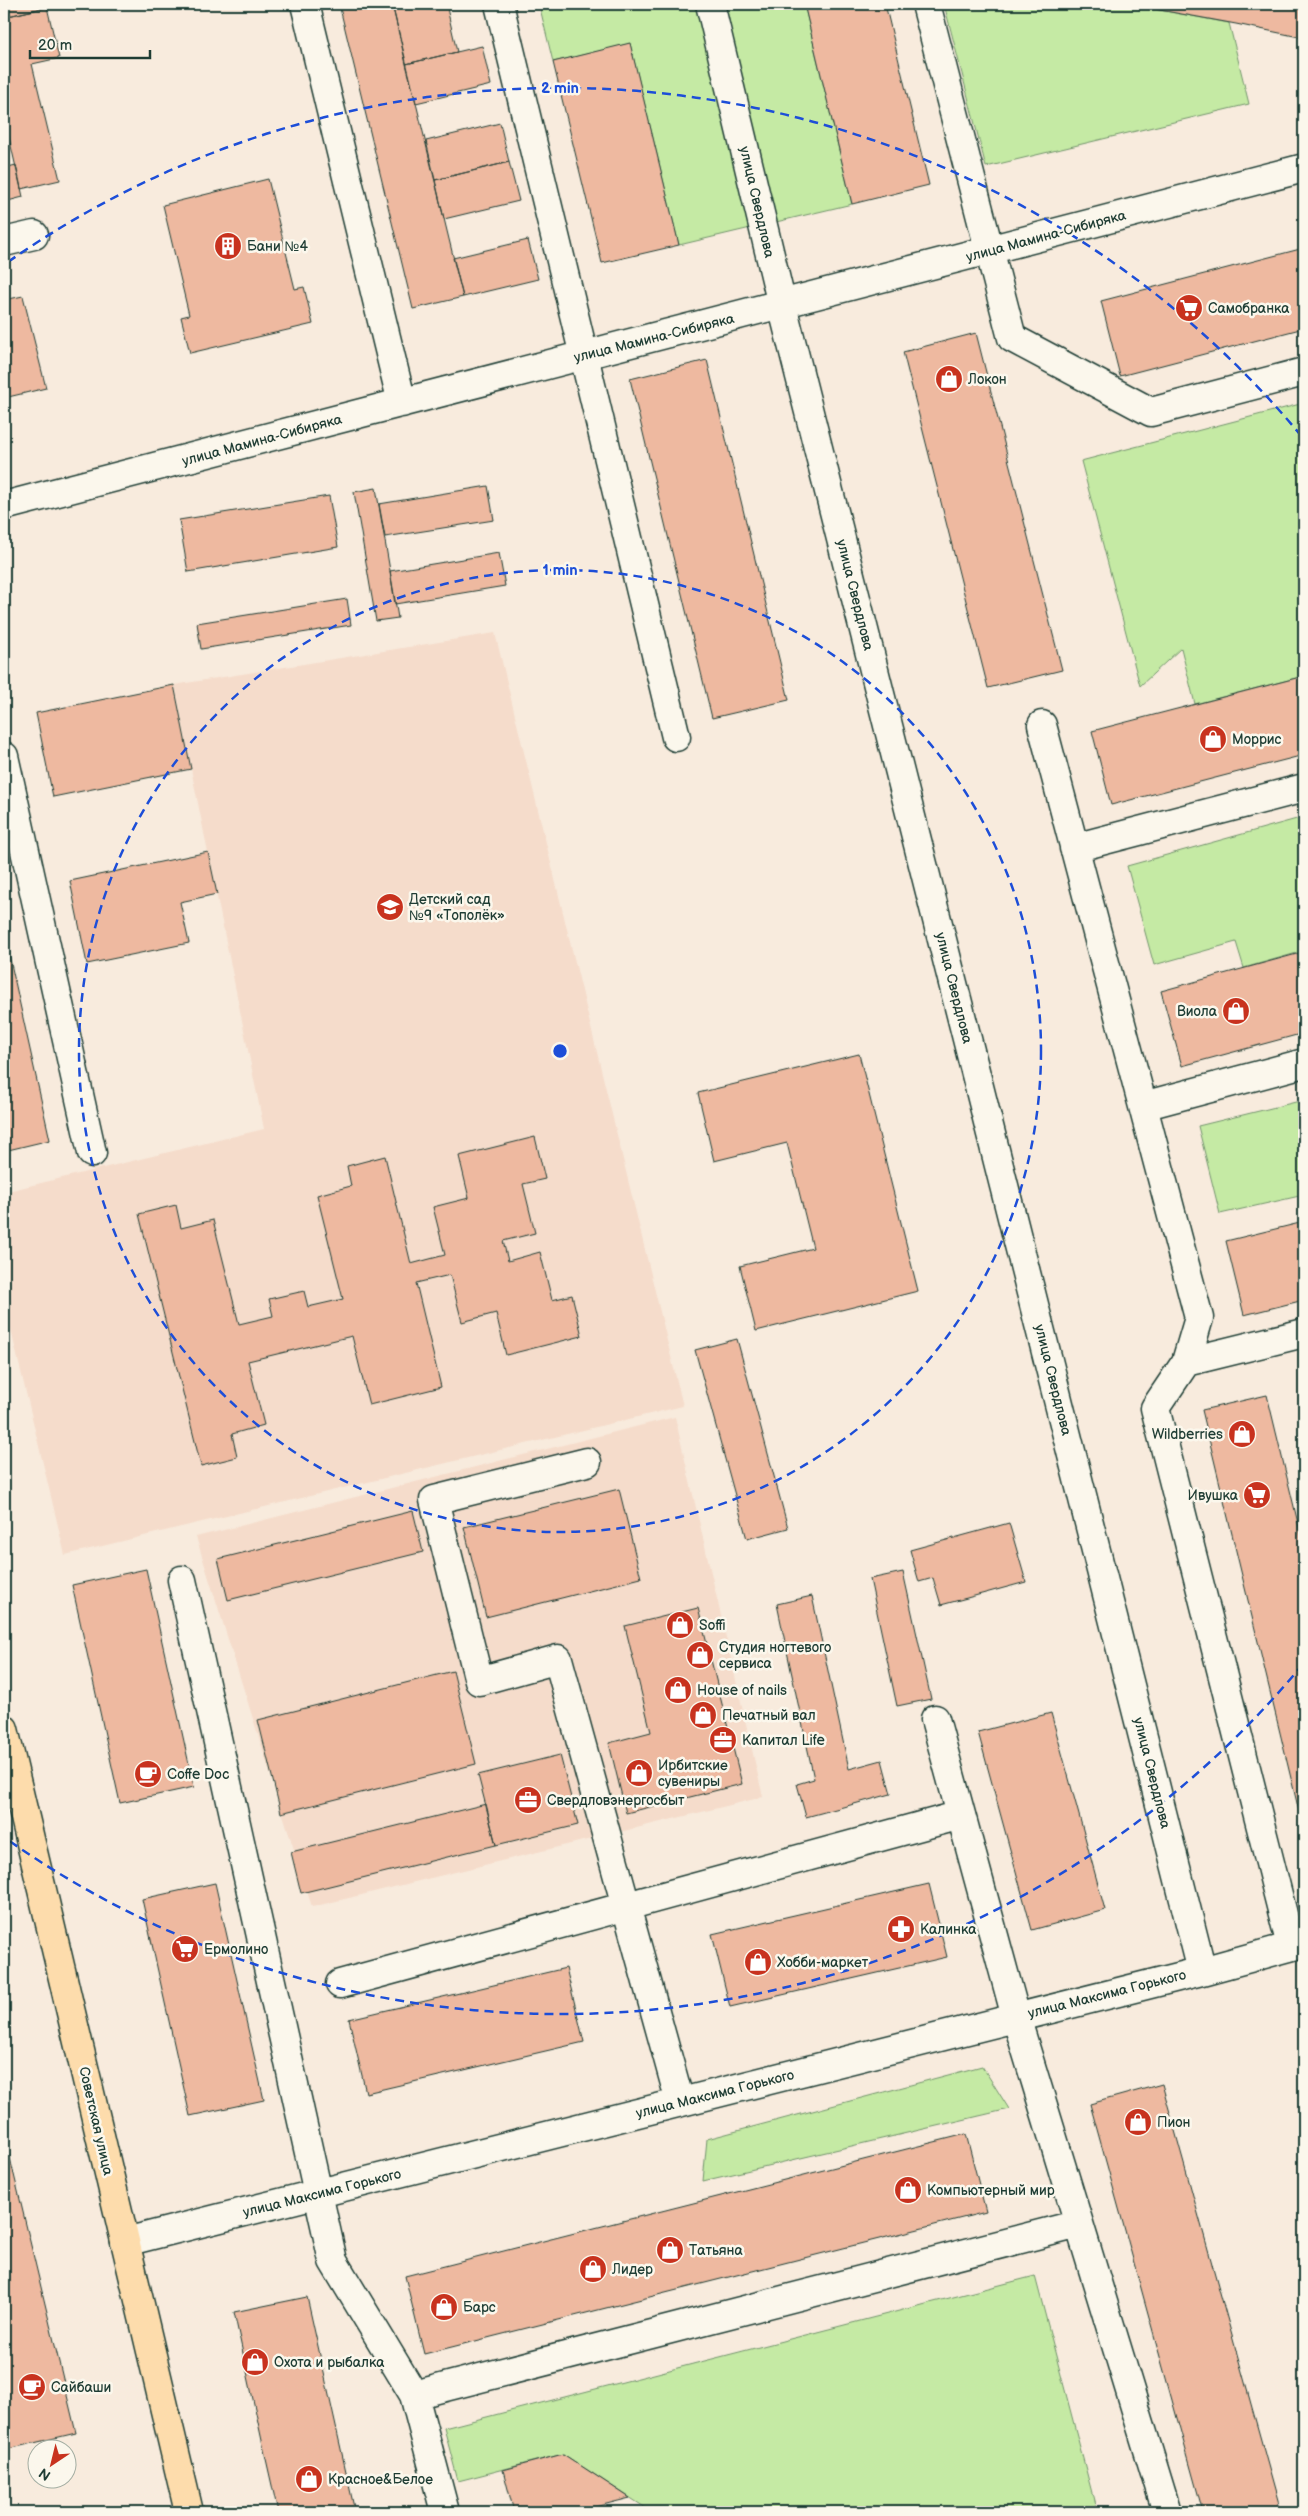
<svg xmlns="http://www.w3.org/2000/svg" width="1308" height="2516" viewBox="0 0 1308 2516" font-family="'Balsamiq Sans',sans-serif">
	<rect width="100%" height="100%" fill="#f8ebdd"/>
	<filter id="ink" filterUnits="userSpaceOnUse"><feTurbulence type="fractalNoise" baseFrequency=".02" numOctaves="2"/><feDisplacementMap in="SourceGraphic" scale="10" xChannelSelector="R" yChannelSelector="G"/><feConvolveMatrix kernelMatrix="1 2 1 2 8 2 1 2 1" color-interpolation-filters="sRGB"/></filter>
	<g filter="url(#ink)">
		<!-- built -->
		<path fill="#f5dccb" d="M495,633L683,1406L65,1555L4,1301V1192L264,1129L174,685Z
			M675,1417L763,1797L312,1907L196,1537Z"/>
		<!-- green -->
		<path fill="#c5eaa4" stroke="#72946c" d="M539,4H804L852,204L679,245L630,44L553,62Z
			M944,4H1128L1229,23L1249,104L986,167Z
			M1304,403V676L1195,704L1181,648L1140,686L1081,461Z
			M1304,817V951L1244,968L1236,942L1154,965L1127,866Z
			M1304,1100V1195L1220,1214L1198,1126Z
			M982,2066L1009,2109L703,2181L707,2139Z
			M1035,2276L1097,2512H652L563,2454L458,2481L444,2428Z"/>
		<!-- building -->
		<path fill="#eeb9a0" stroke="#1f3d34" d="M4,4H46L47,7L4,17Z
			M339,4H392L463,297L413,309Z
			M392,4H446L457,52L406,64Z
			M804,4H885L929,185L852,204Z
			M1127,4H1304V38L1236,24Z
			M47,7L59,58L32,64L60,180L21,189L4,116V17Z
			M630,43L679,245L602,263L553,62Z
			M482,46L491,85L416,103L406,64Z
			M500,123L509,162L435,180L426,141Z
			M509,162L519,201L444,219L435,180Z
			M16,165L23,197L4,202V168Z
			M268,179L295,289L304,287L313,324L190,353L181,317L189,315L163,205Z
			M528,240L538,279L463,297L453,258Z
			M1304,248V328L1120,376L1101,301Z
			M23,296L46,388L4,398V300Z
			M976,333L1062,670L988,688L903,352Z
			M707,360L789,700L712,718L630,379Z
			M488,486L494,520L385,537L379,504Z
			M376,488L398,618L376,621L354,492Z
			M329,496L338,547L188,572L179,520Z
			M499,553L505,586L395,604L390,571Z
			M347,599L351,625L201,649L197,623Z
			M1304,676V755L1111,805L1092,731Z
			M174,685L191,769L53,797L36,713Z
			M208,852L217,894L180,902L189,943L87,964L70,881Z
			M4,932L50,1140L4,1151Z
			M1304,952V1033L1182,1066L1161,991Z
			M859,1054L918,1291L756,1331L740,1266L813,1248L787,1143L714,1161L698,1093Z
			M535,1137L545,1179L523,1184L535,1233L503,1241L508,1261L540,1252L552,1300L572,1295L582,1336L506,1355L496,1313L462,1322L450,1275L416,1283L441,1387L369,1405L352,1336L248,1361L264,1425L232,1434L237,1457L201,1466L139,1214L176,1205L181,1228L213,1220L239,1324L273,1316L269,1299L304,1291L308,1307L343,1299L317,1195L351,1186L347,1166L385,1156L411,1264L445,1255L433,1207L469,1198L459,1156Z
			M1304,1222V1300L1244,1315L1226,1241Z
			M737,1339L788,1528L747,1539L695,1350Z
			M1267,1395L1304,1548V1832L1202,1410Z
			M619,1489L641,1578L486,1617L464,1527Z
			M413,1511L423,1552L228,1600L218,1559Z
			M1009,1523L1026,1582L941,1605L933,1578L919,1582L910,1550Z
			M146,1569L194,1787L120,1803L72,1585Z
			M903,1572L931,1699L897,1706L870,1579Z
			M812,1596L849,1769L882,1760L891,1794L806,1817L797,1784L814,1779L777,1604Z
			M698,1608L742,1784L626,1813L609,1743L651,1732L625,1626Z
			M453,1671L476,1764L281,1813L258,1720Z
			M1051,1713L1105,1910L1032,1930L978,1732Z
			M560,1755L578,1825L496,1845L478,1775Z
			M486,1804L496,1845L301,1893L291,1852Z
			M215,1883L264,2100L190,2116L142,1899Z
			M929,1884L947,1957L730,2007L712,1934Z
			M566,1968L584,2042L366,2093L349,2019Z
			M1162,2084L1281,2512H1203L1090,2104Z
			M4,2133L76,2433L4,2450Z
			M966,2134L986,2212L424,2354L405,2276Z
			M307,2297L355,2512H278L266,2459L234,2312Z
			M563,2454L630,2498L575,2512H514L503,2470Z"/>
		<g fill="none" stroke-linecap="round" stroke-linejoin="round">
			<!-- minor casing -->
			<g stroke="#1f3d34" stroke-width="31">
				<path id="minor" d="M305,4L402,403
					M499,4L676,737
					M710,4L782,305L1202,1971
					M926,4L1012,338L1151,412L1304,372
					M4,242L34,235
					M4,506L1304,168
					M1042,725L1199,1318L1186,1362L1155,1408L1291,1946
					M4,756L92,1153
					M1074,848L1304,788
					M1143,1106L1304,1063
					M1186,1362L1304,1333
					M587,1462L434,1500L479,1681L558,1659L680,2102
					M182,1580L333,2261L414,2395L445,2512
					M935,1719L1016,2017L1167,2512
					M340,1984L961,1815
					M125,2242L1202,1971L1304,1943
					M414,2395L1079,2224"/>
			</g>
			<!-- major casing -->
			<g stroke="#1f3d34" stroke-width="31">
				<path id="major" d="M4,1729L189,2512"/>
			</g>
			<!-- minor -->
			<use href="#minor" stroke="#fbf7ec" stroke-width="28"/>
			<!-- major -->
			<use href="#major" stroke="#fddcac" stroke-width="28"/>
		</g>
	</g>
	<!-- distance rings -->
	<g fill="none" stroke="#1d4ed8" stroke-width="2.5" stroke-dasharray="9 6">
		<circle cx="560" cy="1051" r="481"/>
		<path d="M1303 1664A963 963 0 0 1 8 1840M8 262A963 963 0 0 1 1303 438"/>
	</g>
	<!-- icons -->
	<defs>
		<g id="building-disc" transform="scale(1.4375)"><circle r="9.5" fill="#c8321e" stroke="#fbf7ec"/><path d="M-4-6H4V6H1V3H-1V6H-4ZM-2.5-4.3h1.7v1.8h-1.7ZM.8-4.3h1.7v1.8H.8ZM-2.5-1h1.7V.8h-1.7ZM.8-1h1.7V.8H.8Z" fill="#fff"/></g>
		<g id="supermarket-disc" transform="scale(1.4375)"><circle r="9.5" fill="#c8321e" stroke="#fbf7ec"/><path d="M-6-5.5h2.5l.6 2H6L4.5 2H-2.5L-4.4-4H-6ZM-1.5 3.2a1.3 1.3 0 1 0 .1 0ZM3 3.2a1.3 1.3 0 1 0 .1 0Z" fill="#fff"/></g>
		<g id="shop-disc" transform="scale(1.4375)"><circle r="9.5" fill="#c8321e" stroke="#fbf7ec"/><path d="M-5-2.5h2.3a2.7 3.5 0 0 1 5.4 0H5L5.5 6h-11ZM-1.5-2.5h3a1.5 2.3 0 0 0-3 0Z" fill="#fff"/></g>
		<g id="school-disc" transform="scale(1.4375)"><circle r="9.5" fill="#c8321e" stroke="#fbf7ec"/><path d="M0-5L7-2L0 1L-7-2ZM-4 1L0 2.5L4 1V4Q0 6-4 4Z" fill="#fff"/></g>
		<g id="office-disc" transform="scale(1.4375)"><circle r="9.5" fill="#c8321e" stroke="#fbf7ec"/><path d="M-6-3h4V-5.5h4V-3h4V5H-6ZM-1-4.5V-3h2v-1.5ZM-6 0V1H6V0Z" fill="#fff"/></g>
		<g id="cafe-disc" transform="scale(1.4375)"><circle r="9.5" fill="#c8321e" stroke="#fbf7ec"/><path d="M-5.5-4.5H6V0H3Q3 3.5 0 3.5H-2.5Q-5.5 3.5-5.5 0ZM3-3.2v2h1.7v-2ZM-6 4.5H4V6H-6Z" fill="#fff"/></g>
		<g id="pharmacy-disc" transform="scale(1.4375)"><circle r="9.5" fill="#c8321e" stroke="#fbf7ec"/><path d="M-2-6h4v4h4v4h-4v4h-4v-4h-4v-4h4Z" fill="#fff"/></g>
	</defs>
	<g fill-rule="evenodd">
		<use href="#building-disc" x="228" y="246"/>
		<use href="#supermarket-disc" x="1189" y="308"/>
		<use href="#shop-disc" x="949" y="379"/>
		<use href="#shop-disc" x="1213" y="739"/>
		<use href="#school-disc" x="390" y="907"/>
		<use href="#shop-disc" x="1236" y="1011"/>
		<use href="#shop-disc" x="1242" y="1434"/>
		<use href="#supermarket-disc" x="1257" y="1495"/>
		<use href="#shop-disc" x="680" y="1625"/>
		<use href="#shop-disc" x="700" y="1655"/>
		<use href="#shop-disc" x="678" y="1690"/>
		<use href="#shop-disc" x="703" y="1715"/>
		<use href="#office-disc" x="723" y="1740"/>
		<use href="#shop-disc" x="639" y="1773"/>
		<use href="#cafe-disc" x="148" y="1774"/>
		<use href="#office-disc" x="528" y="1800"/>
		<use href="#pharmacy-disc" x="901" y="1929"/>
		<use href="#supermarket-disc" x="185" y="1949"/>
		<use href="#shop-disc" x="758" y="1962"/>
		<use href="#shop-disc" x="1138" y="2122"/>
		<use href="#shop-disc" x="908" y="2190"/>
		<use href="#shop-disc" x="670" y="2250"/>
		<use href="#shop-disc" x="593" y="2269"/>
		<use href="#shop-disc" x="444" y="2307"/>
		<use href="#shop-disc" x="255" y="2362"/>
		<use href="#cafe-disc" x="32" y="2387"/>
		<use href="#shop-disc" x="309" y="2479"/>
	</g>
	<g text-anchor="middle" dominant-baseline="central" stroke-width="5" stroke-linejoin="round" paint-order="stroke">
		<!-- street labels -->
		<g font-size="14" fill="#1f3d34" stroke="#fbf7ec">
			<text transform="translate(757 202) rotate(77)">улица Свердлова</text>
			<text transform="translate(1046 236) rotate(-15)">улица Мамина-Сибиряка</text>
			<text transform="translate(654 338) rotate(-14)">улица Мамина-Сибиряка</text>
			<text transform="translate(262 440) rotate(-15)">улица Мамина-Сибиряка</text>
			<text transform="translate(855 595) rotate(76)">улица Свердлова</text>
			<text transform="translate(954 988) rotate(76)">улица Свердлова</text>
			<text transform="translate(1053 1380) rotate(76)">улица Свердлова</text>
			<text transform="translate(1152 1773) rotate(76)">улица Свердлова</text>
			<text transform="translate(1107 1994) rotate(-14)">улица Максима Горького</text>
			<text transform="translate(715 2094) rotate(-14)">улица Максима Горького</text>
			<text transform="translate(96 2121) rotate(77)">Советская улица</text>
			<text transform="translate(322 2193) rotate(-14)">улица Максима Горького</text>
		</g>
		<!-- poi labels -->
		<g font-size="14" fill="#1f3d34" stroke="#fbf7ec" text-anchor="start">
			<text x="247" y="246">Бани №4</text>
			<text x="1208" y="308">Самобранка</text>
			<text x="968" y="379">Локон</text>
			<text x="1232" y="739">Моррис</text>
			<text x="409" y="899">Детский сад<tspan x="409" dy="16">№9 «Тополёк»</tspan></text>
			<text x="1217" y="1011" text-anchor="end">Виола</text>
			<text x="1223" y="1434" text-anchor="end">Wildberries</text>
			<text x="1238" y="1495" text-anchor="end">Ивушка</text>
			<text x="699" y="1625">Soffi</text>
			<text x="719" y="1647">Студия ногтевого<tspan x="719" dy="16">сервиса</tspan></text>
			<text x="697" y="1690">House of nails</text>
			<text x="722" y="1715">Печатный вал</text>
			<text x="742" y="1740">Капитал Life</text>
			<text x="658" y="1765">Ирбитские<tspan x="658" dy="16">сувениры</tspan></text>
			<text x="167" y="1774">Coffe Doc</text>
			<text x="547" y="1800">Свердловэнергосбыт</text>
			<text x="920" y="1929">Калинка</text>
			<text x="204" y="1949">Ермолино</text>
			<text x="777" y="1962">Хобби-маркет</text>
			<text x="1157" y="2122">Пион</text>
			<text x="927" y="2190">Компьютерный мир</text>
			<text x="689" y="2250">Татьяна</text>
			<text x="612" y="2269">Лидер</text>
			<text x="463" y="2307">Барс</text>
			<text x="274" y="2362">Охота и рыбалка</text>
			<text x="51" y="2387">Сайбаши</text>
			<text x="328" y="2479">Красное&amp;Белое</text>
		</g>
	</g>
	<circle cx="560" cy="1051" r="8" fill="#1d4ed8" stroke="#fbf7ec" stroke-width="2.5"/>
	<g font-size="15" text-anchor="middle" font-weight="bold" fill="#1d4ed8" stroke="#fbf7ec" stroke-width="5" stroke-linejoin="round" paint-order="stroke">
		<text x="560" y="93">2 min</text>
		<text x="560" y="575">1 min</text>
	</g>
	<!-- margin -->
	<rect width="1308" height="2516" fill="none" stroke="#fbf7ec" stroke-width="20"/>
	<rect x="10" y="10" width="1288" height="2496" fill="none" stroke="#1f3d34" stroke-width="2" filter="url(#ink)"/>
	<!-- north arrow -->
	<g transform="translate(52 2464) rotate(215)"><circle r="24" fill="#fbf7ec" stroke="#a3ada2"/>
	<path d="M0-4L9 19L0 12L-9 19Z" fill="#c8321e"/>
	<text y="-8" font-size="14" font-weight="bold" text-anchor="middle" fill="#1f3d34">N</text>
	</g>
	<!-- scale -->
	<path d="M30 50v8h120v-8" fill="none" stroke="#1f3d34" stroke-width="2.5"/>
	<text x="38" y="50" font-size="15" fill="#1f3d34" stroke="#fbf7ec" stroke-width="4" paint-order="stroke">20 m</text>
</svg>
